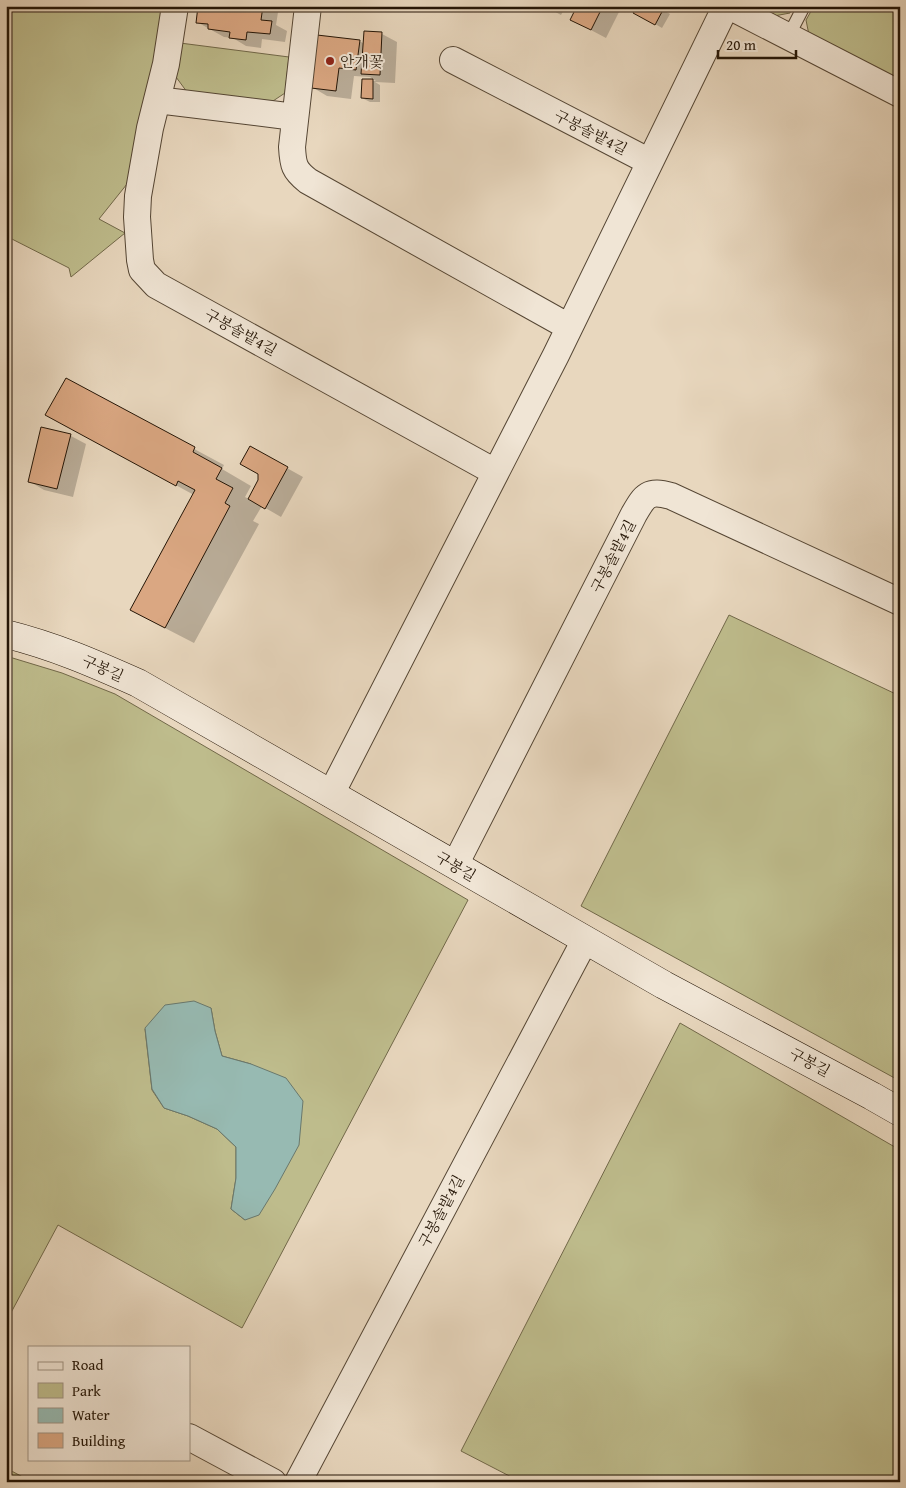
<svg xmlns="http://www.w3.org/2000/svg" width="906" height="1488" viewBox="0 0 906 1488" font-family="'Gentium Book Plus','Noto Serif KR',serif">
	<rect width="100%" height="100%" fill="#e8d7be"/>
	<filter id="stains"><feTurbulence type="fractalNoise" baseFrequency=".004" numOctaves="4"/><feColorMatrix values="0 0 0 0 .2 0 0 0 0 .09 0 0 0 0 .02 0 0 0 .5 -.17"/></filter>
	<radialGradient id="worn" r=".72"><stop offset=".6" stop-color="#630" stop-opacity="0"/><stop offset="1" stop-color="#630" stop-opacity=".3"/></radialGradient>
	<!-- green -->
	<path fill="#bebc8c" stroke="#716849" fill-rule="evenodd" d="M6,6H164L163,22L127,184L99,219L125,233L71,277L69,268L6,236Z
		M754,6H793L790,13L774,16Z
		M814,6H900V81L809,35L806,20Z
		M180,43L289,57L285,93L270,103L187,92L176,77Z
		M729,615L900,696V1081L581,906Z
		M6,656L62,673L115,694L468,900L242,1328L58,1225L6,1322ZM211,1008L215,1031L222,1056L251,1064L245,1220L231,1209L236,1178V1147L217,1129L188,1116L164,1108L152,1090L145,1029Z
		M680,1023L900,1150V1482H521L461,1451Z
		M6,1468L32,1482H6Z"/>
	<!-- water -->
	<path fill="#97bab2" stroke="#69786d" d="M194,1001L211,1008L215,1031L222,1056L251,1064L286,1078L303,1101L299,1145L275,1189L259,1215L245,1220L231,1209L236,1178V1147L217,1129L188,1116L164,1108L152,1089L145,1028L165,1005Z"/>
	<!-- shadow -->
	<path fill="#0003" d="M238,6H279L276,25L287,31L285,42L262,39L261,48L246,46L233,38L224,37L197,22L237,11Z
		M544,6H566L561,15Z
		M579,6H622L606,38L572,20Z
		M658,7L670,14L662,28L635,12Z
		M365,32L382,34L397,42L395,83L375,82L380,85V102H370L362,98L363,80L376,81L370,77L354,76L351,99L327,96L312,87L359,41L365,44Z
		M66,380L224,465L222,469L251,486L245,497L249,499L260,480L259,473L251,448L303,477L281,517L262,506L253,521L259,524L194,643L161,626L194,495L47,415Z
		M42,428L71,436L86,444L73,497L44,490L29,481Z"/>
	<!-- building -->
	<path fill="#daa782" stroke="#241506" d="M198,6L236,10L237,6H263L261,20L272,21L270,34L247,32L246,40L229,38L230,32L208,29V24L196,23Z
		M577,6H603L591,30L570,20Z
		M637,6H660L664,8L655,25L633,13Z
		M364,31L382,32L380,75L361,74Z
		M317,35L360,40L356,70L339,68L336,91L311,88Z
		M362,79H373V99L361,98Z
		M66,378L195,447L193,452L222,468L216,479L233,488L225,503L230,506L165,628L130,610L195,490L178,481L176,486L45,415Z
		M41,427L71,434L57,489L28,482Z
		M250,446L288,467L265,509L248,499L258,480V474L240,464Z"/>
	<g fill="none" stroke-linecap="round" stroke-linejoin="round">
		<!-- lane casing -->
		<g stroke="#554634" stroke-width="14">
			<path id="lane" d="M788,37L804,6"/>
		</g>
		<!-- street casing -->
		<g stroke="#554634" stroke-width="28">
			<path id="street" d="M175,6L166,64L150,128L138,196L137,217L140,260L142,270L156,285L495,472
				M308,6L292,147C293,165 294,170 308,181L569,327
				M729,6L900,94
				M453,60L650,162
				M157,100L295,117
				M331,794L556,355L726,6
				M455,865L634,514C645,495 648,490 671,496L900,602
				M189,1437L273,1482
				M298,1482L585,940"/>
		</g>
		<!-- secondary casing -->
		<g stroke="#241506" stroke-width="29">
			<path id="secondary" d="M6,634C54,646 93,663 138,683L664,985L872,1096L900,1112"/>
		</g>
		<!-- lane -->
		<use href="#lane" stroke="#f0e5d5" stroke-width="12"/>
		<!-- street -->
		<use href="#street" stroke="#f0e5d5" stroke-width="26"/>
		<!-- secondary -->
		<use href="#secondary" stroke="#f0e5d5" stroke-width="28"/>
	</g>
	<!-- markers -->
	<circle fill="#8f2418" stroke="#f0e5d5" stroke-width="2" cx="330" cy="61" r="5"/>
	<g text-anchor="middle" dominant-baseline="central" stroke-width="4" stroke-linejoin="round" paint-order="stroke">
		<!-- poi labels -->
		<g font-size="15" fill="#241506" stroke="#f0e5d5" text-anchor="start">
			<text x="340" y="61">안개꽃</text>
		</g>
		<!-- street labels -->
		<g font-size="15" fill="#241506" stroke="#f0e5d5">
			<text transform="translate(591 132) rotate(27)">구봉솔밭4길</text>
			<text transform="translate(241 332) rotate(29)">구봉솔밭4길</text>
			<text transform="translate(613 556) rotate(-63)">구봉솔밭4길</text>
			<text transform="translate(103 668) rotate(24)">구봉길</text>
			<text transform="translate(456 866) rotate(30)">구봉길</text>
			<text transform="translate(810 1062) rotate(28)">구봉길</text>
			<text transform="translate(441 1211) rotate(-62)">구봉솔밭4길</text>
		</g>
	</g>
	<!-- margin -->
	<rect width="906" height="1488" fill="none" stroke="#e8d7be" stroke-width="25"/>
	<rect x="8" y="8" width="891" height="1473" fill="none" stroke="#241506" stroke-width="2.5"/>
	<rect x="12" y="12" width="881" height="1463" fill="none" stroke="#241506"/>
	<!-- legend -->
	<rect x="28" y="1346" width="162" height="115" fill="#f0e5d5" stroke="#9e9282"/>
	<rect x="38" y="1362" width="25" height="8" fill="#f0e5d5" stroke="#9e9282"/>
	<text x="72" y="1370" font-size="15" fill="#241506">Road</text>
	<rect x="38" y="1383" width="25" height="15" fill="#bebc8c" stroke="#9e9282"/>
	<text x="72" y="1396" font-size="15" fill="#241506">Park</text>
	<rect x="38" y="1408" width="25" height="15" fill="#97bab2" stroke="#9e9282"/>
	<text x="72" y="1420" font-size="15" fill="#241506">Water</text>
	<rect x="38" y="1433" width="25" height="15" fill="#daa782" stroke="#9e9282"/>
	<text x="72" y="1446" font-size="15" fill="#241506">Building</text>
	<!-- scale -->
	<path d="M718 50v8h78v-8" fill="none" stroke="#241506" stroke-width="2.5"/>
	<text x="726" y="50" font-size="15" fill="#241506" stroke="#f0e5d5" stroke-width="4" paint-order="stroke">20 m</text>
	<rect width="100%" height="100%" filter="url(#stains)"/>
	<rect width="100%" height="100%" fill="url(#worn)"/>
</svg>
